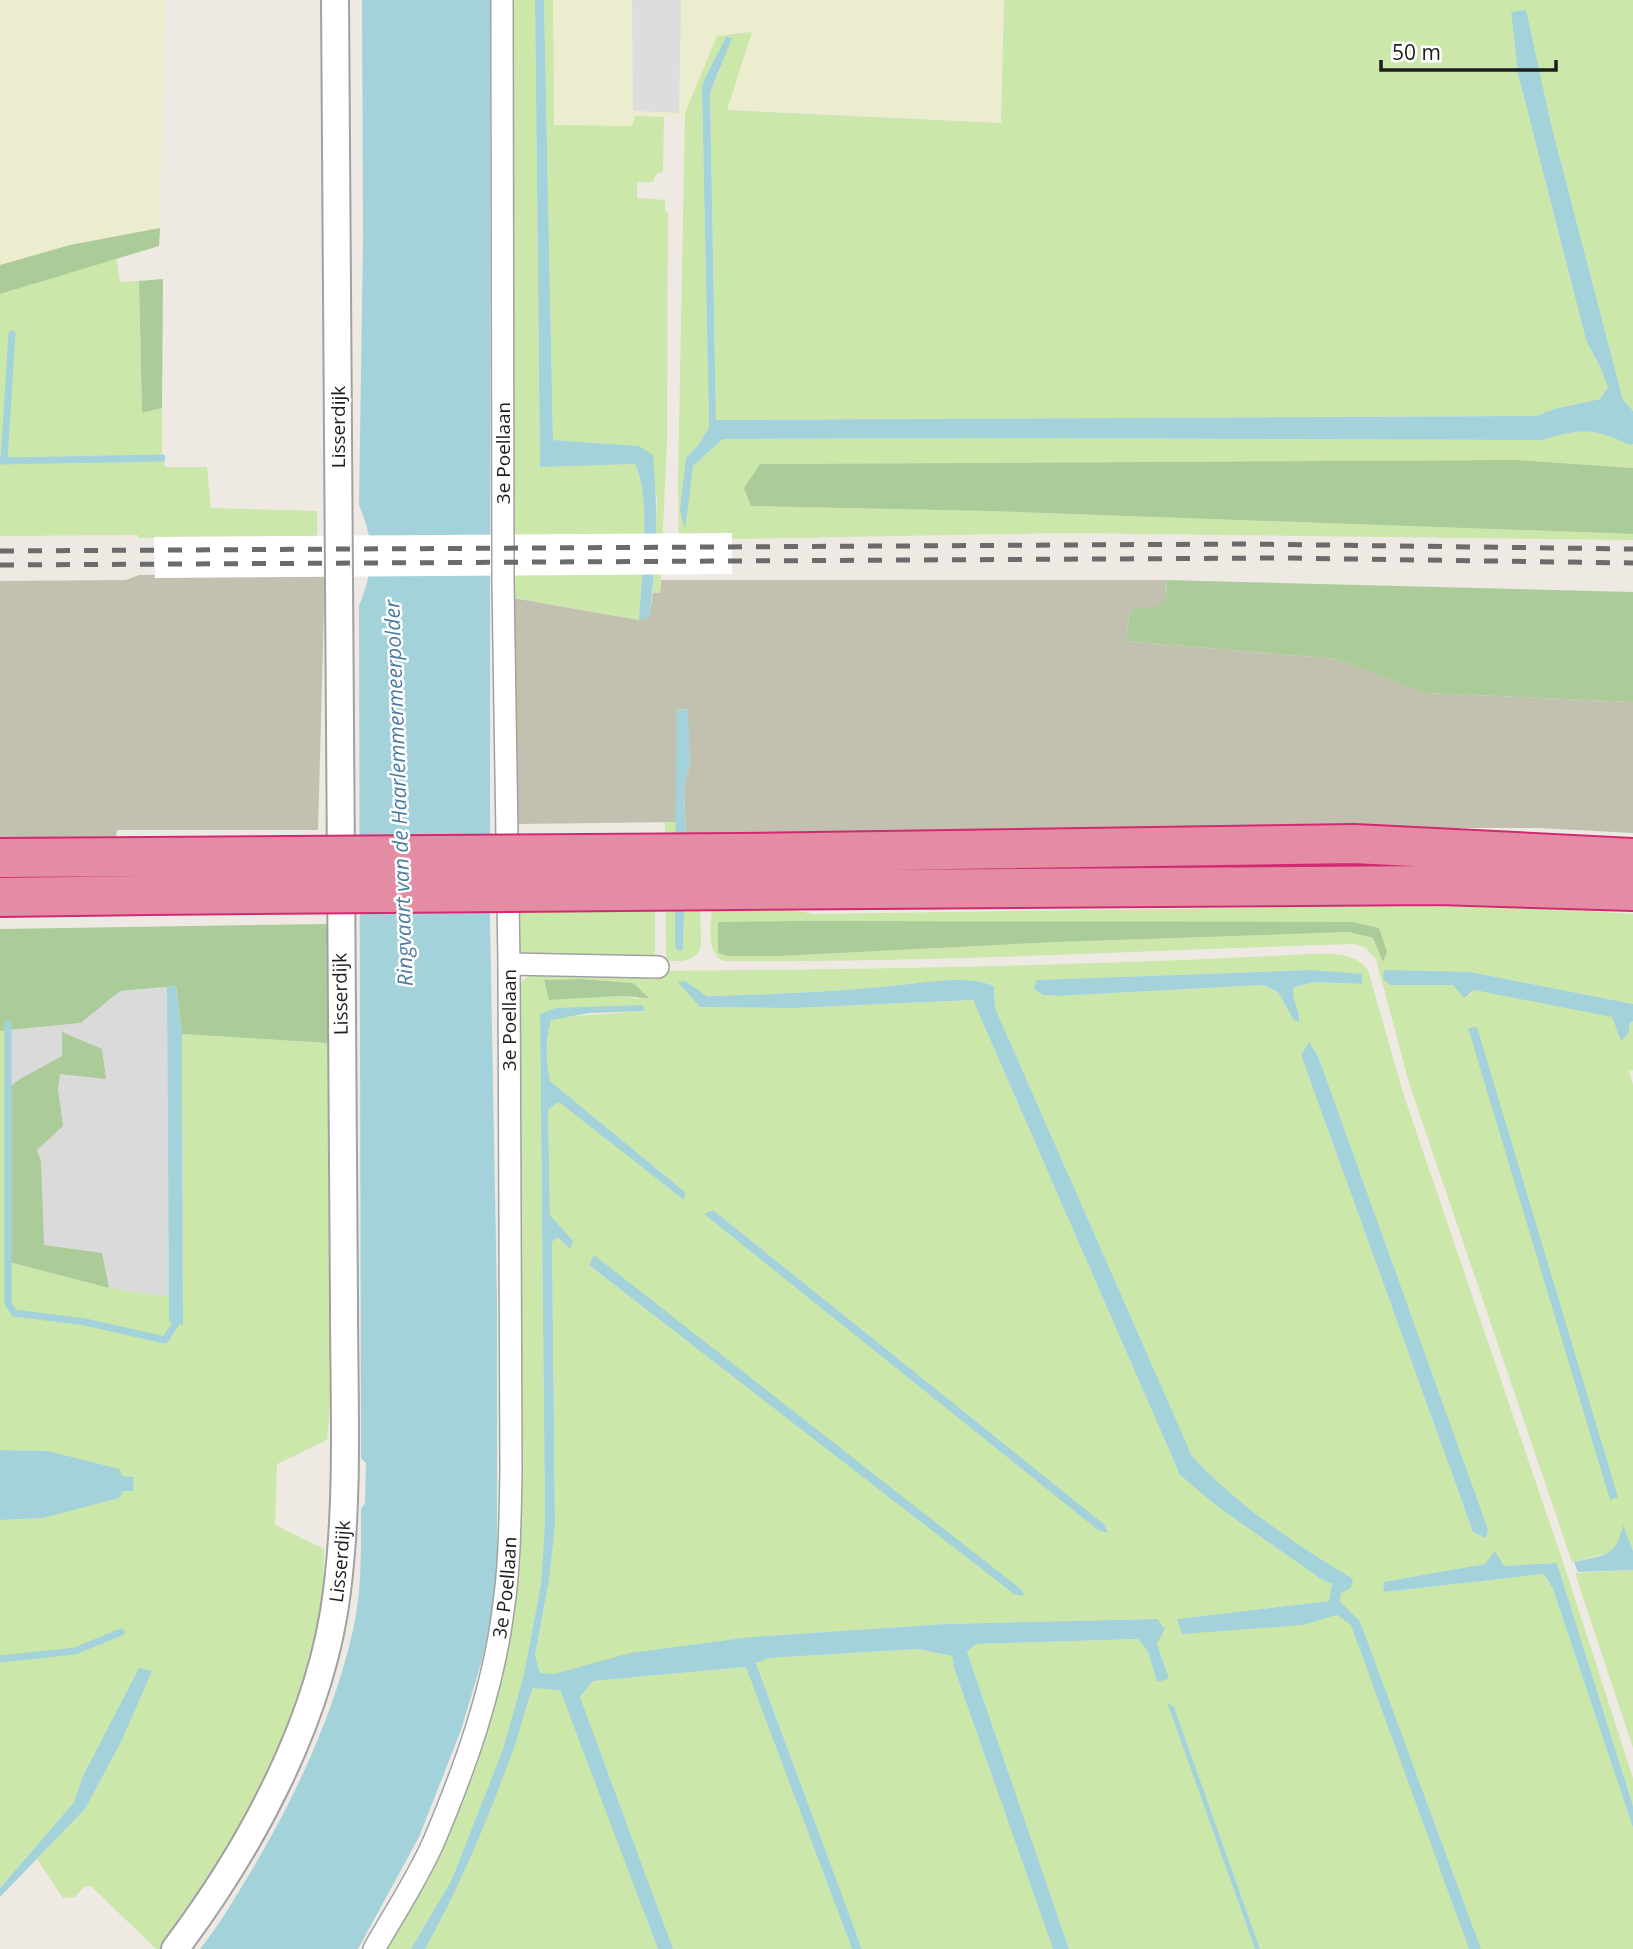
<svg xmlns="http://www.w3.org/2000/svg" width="1633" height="1949" viewBox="0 0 1633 1949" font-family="'Open Sans',sans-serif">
	<rect width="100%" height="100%" fill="#eee9e3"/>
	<!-- residential -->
	<path fill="#dbdada" d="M167,987L169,1297L109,1288L5,1261L6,1031L81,1023L120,991Z"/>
	<!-- construction -->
	<path fill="#c2c0af" d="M325,573L318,830H117L115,844L0,841V581L126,580L139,575Z
		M661,580H1165L1167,596L1164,603L1156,607L1133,609L1129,615L1126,641L1336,659L1427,693L1633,702V833L1539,828H1241L890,831L799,837L686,838L684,787L690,764L687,709L676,710L677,822L517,824L514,598L639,620L649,617L653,593H660Z"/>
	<!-- farmland -->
	<path fill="#ececce" d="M0,0H165L160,228L70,245L0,265Z
		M553,0H1003L1000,122L727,109L751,32L717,36L683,118L635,116L633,126L554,125Z"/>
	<!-- grass -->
	<path fill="#cce7aa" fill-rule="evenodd" d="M509,0H535L540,466L635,464C652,499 641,579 639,620L514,598Z
		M544,0H553L554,125L632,126L635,116L664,117L663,172L656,174L653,182H637V198L665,200V210L668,213L667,442L660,593H653L657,497L639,446L553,440Z
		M1004,0H1633V411L1623,400L1551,124L1525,10L1511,12L1518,74L1586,340L1600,367L1608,387L1600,399L1554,409L1536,416L716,420L710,93L720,70L726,37L704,80L702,89L709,427L699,444L686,458L690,479L693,466L723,439L1032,438L1543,440C1581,428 1593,428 1630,445L1633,444V468L1517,460L761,464L744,488L752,506L987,511L1633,534V540L1065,533L679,540L678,481L685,113L717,36L752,32L727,110L1001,123Z
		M116,257L120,282L139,281L142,413L162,408V452L165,467H207L211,508L317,511V538H138V535L0,536V294Z
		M665,822H677L675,941L683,949L686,838H699L701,947C694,963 681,961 666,961Z
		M749,902L814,914L1371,906L1541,908L1633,914V1004L1470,972L1390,985H1453L1469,996L1474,990L1601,1014L1612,1017L1621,1040L1633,1021V1070L1629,1071L1633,1085V1551L1623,1526L1619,1543L1611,1552L1572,1562L1409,1083L1376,959L1366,948L1355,944C1145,950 934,963 724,961C704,953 712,922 712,904ZM718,922L1379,929L1383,961L1373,938L1349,932L1058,942L780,956H728L718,953Z
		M655,911V959L524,958L517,952V912Z
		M1312,954C1333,954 1354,952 1368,970L1403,1093L1563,1562L1633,1778V1806L1557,1563L1504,1566L1485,1564L1383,1582L1384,1592L1544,1574L1553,1589L1633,1828V1949H1481L1360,1621L1339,1602L1341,1593L1353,1579C1295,1544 1238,1506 1192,1456L995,1008L994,986C965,973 912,985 880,987C823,992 765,995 707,996L685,981L700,1007L793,1008L973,1000L1180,1475L1218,1507L1321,1579L1332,1584L1329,1601L1178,1619L1303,1625L1338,1615L1352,1625L1469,1949H1260L1174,1707L1168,1703L1255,1949H1069L967,1652L976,1644L1138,1639L1148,1652L1157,1682L1168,1679L1157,1644V1619L945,1624L751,1637L554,1674H541L535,1656L549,1580L555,1525L552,1242L558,1237L550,1216L548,1109L559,1101L684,1200L685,1192L550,1081C546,1059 546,1041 550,1020L561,1017L644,1011L540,1014L545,1520L541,1584L524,1674L503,1749L452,1879L411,1949H385L505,1642L518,987C526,973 540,973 555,971C808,971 1060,967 1312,954ZM1311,970L1362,984L1315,982L1294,987L1292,994L1300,1018L1293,1019L1278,992L1263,985L1057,996L1043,995L1038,980ZM582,979L633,983L639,999L620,996L549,1000L544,980ZM1309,1042L1318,1056L1488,1529L1485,1537L1473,1532L1301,1055ZM713,1210L1105,1525L1108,1532L705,1214ZM594,1256L1024,1596L1014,1593L589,1265Z
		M0,1031H6L5,1261L109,1288L169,1297V1322L183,1325L182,1034L328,1043L333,1368L327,1440L277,1464L275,1525L324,1549L323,1605L296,1715L214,1875L161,1949H156L91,1886L84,1887L75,1897L63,1898L37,1859L85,1809L121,1742L151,1671L139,1669L83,1776L74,1802L0,1888V1520L43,1518L122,1491H133L134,1477L122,1476L48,1451L0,1450Z
		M1633,1570V1748L1575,1573Z
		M918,1649L952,1656L954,1668L1053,1949H862L756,1662L768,1658Z
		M746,1667L753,1683L852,1949H673L580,1697L593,1681Z
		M533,1688L560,1689L568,1705L658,1949H425C471,1867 504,1777 533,1688Z"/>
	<!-- forest -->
	<path fill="#abcc99" d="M160,228L159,246L0,294V265L70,245Z
		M163,279L162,408L142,413L139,281Z
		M1517,460L1633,468V534L987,511L751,506L744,488L760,464Z
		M1165,580L1633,592V702L1426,693L1336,659L1126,641L1129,615L1133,609C1154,606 1172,610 1165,580Z
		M804,921L1353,922L1379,928L1387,952L1383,962L1373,938L1349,932L1058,942L780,956H728L718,953V922Z
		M327,924L328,1043L182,1034L176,986L120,991L81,1023L0,1031V929Z
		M582,979L633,983L649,998L620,996L549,1000L544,980Z
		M62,1032L102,1049L106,1079L60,1074L58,1089L63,1126L37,1150L41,1162L44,1245L102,1253L109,1288L5,1261L6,1090L20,1079L62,1056Z"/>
	<!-- parking -->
	<path fill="#ddd" d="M632,0H681L679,113L633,111Z"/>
	<!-- water -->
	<path fill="#a4d2da" d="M362,0H490V919L497,1301V1555L493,1609L482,1660L461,1730L419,1837L358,1949H200C217,1928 230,1906 244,1883C291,1806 333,1719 353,1630C362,1590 361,1550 361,1509L365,1503L366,1463L361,1458L359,606C375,566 375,545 359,505L363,241Z
		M535,0H544L553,440L639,446L653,455C658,509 657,564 649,618L639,620C641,579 652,499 635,464L540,467Z
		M1526,10L1551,124L1623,400L1633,411V444L1630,445C1593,428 1581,428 1543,440L1032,438L723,439L693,466L685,529L680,510L686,458L699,444L709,427L702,89L704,80L726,37L732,38L710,93L716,420L1536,416L1554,409L1600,399L1608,387L1600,367L1586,340L1518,74L1511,12Z
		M688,709L690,764L684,788L686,838L683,949L680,951L676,949L675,941L676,710Z
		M1311,970L1362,974V984L1315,982L1294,987C1290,999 1301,1010 1299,1022L1293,1019L1278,992L1263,985L1057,996L1043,995L1034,989L1037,980Z
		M1384,970L1470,972L1633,1004V1021L1630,1024L1628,1034L1621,1041L1612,1017L1474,990L1464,998L1453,985H1390L1383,979Z
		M685,981L707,996C765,995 823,992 881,987C912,985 964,973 994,986L995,1008L1192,1456C1238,1506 1295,1544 1353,1579L1351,1588L1341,1593L1340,1602L1360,1621L1481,1949H1469L1351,1625L1337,1615L1303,1625L1182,1634L1177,1619L1329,1601L1332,1584L1321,1579L1218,1507L1180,1475L973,1000L793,1008L700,1007L678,982Z
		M176,986L182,1034L183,1325L169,1322L167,987Z
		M643,1005L644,1011L589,1013L551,1020C545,1041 546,1059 550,1081L685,1192L684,1200L559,1102L548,1109L550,1215L573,1241L570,1249L558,1237L552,1242L555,1526L549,1580L535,1655L540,1673L554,1674L630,1653L751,1637L945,1624L1157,1619L1165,1629L1157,1644L1169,1679L1157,1682L1148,1652L1138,1639L976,1644L967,1652L1069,1949H1053L954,1668L952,1656L918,1649L768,1658L756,1663L862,1949H852L746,1667L593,1681L580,1697L673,1949H658L560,1690L533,1688C526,1706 521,1726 515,1745C490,1814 461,1885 425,1949H411L452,1879L503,1749L524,1674L541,1584L545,1520L540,1014L556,1008Z
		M1477,1027L1618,1497L1610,1500L1468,1028Z
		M1309,1042L1318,1056L1488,1529L1486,1538L1473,1532L1301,1055Z
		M713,1210L1105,1525L1108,1533L1098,1530L704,1214Z
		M594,1255L1022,1590L1024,1596L1014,1594L589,1265Z
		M0,1450L48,1451L119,1469L122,1476L134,1477L133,1491H123L119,1498L43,1518L0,1520Z
		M1623,1525L1633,1551V1570L1578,1572L1574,1562C1604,1554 1616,1559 1623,1525Z
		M1495,1551L1504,1566L1557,1563L1633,1806V1828L1553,1589L1544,1574L1384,1592L1383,1582L1485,1564Z
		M139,1668L152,1671L121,1742L85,1809L0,1897V1888L74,1802L83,1776Z
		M1167,1702L1174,1707L1260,1949H1255Z"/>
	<!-- pier -->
	<path fill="#fff" d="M732,533V574L155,578L154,537Z"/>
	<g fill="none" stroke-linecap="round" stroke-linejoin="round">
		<!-- stream -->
		<path stroke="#a4d2da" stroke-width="7" d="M0,461L162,458
			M4,461L12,334
			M8,1024V1303L14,1313L85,1322L165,1340L176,1323V1314
			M0,1659L75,1651L121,1632"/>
		<!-- minor casing -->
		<g stroke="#a1a1a1" stroke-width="24">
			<g id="minor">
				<path d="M509,964L658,967"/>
				<path id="s1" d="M374,1949C394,1914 418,1878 434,1841C465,1768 493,1690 503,1611C510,1565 510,1518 511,1472L509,964L503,582L502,0"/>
			</g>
		</g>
		<!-- tertiary casing -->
		<g stroke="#a1a1a1" stroke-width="30">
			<g id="tertiary">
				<path id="s2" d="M175,1949C251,1848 322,1718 337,1591C349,1497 344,1400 344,1305L335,0"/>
			</g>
		</g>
		<!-- motorway casing -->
		<g stroke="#d22a70" stroke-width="42">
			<path id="motorway" d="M739,853L1354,844L1633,858
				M0,858L149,857
				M739,890L1437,885L1633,891
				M0,897L150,895"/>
		</g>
		<!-- minor -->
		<use href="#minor" stroke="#fff" stroke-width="21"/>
		<!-- tertiary -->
		<use href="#tertiary" stroke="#fff" stroke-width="26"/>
		<!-- motorway -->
		<use href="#motorway" stroke="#e38ca3" stroke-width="38"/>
		<!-- rail -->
		<path stroke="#6b6b6b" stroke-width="5" stroke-dasharray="14 14" stroke-linecap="butt" d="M0,551L1244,544L1633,549
			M0,565L1280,558L1633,563"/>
		<!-- motorway-bridge casing -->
		<g stroke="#d22a70" stroke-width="42" stroke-linecap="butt">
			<path id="motorway-bridge" d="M149,857L739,853
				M150,895L739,890"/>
		</g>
		<!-- motorway-bridge -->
		<use href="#motorway-bridge" stroke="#e38ca3" stroke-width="38"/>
	</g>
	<g text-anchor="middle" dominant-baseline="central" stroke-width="5" stroke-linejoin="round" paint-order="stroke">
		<!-- street labels -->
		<g font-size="19" fill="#1d1d1d" stroke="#fff">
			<text transform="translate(338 427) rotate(-90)">Lisserdijk</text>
			<text transform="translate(503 453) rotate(-90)">3e Poellaan</text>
			<text transform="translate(340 994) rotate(-91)">Lisserdijk</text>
			<text transform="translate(509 1020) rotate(-90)">3e Poellaan</text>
			<text stroke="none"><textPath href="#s2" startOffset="427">Lisserdijk</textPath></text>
			<text stroke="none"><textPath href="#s1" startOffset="388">3e Poellaan</textPath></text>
		</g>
		<!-- water labels -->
		<g font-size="21" font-style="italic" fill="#4a7ba1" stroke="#fff">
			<text transform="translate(398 793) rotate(-92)">Ringvaart van de Haarlemmermeerpolder</text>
		</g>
	</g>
	<!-- scale -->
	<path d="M1381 60v10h175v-10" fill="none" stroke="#1d1d1d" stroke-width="3.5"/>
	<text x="1392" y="60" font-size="21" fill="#1d1d1d" stroke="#ffffff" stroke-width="5" paint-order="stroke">50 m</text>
</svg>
